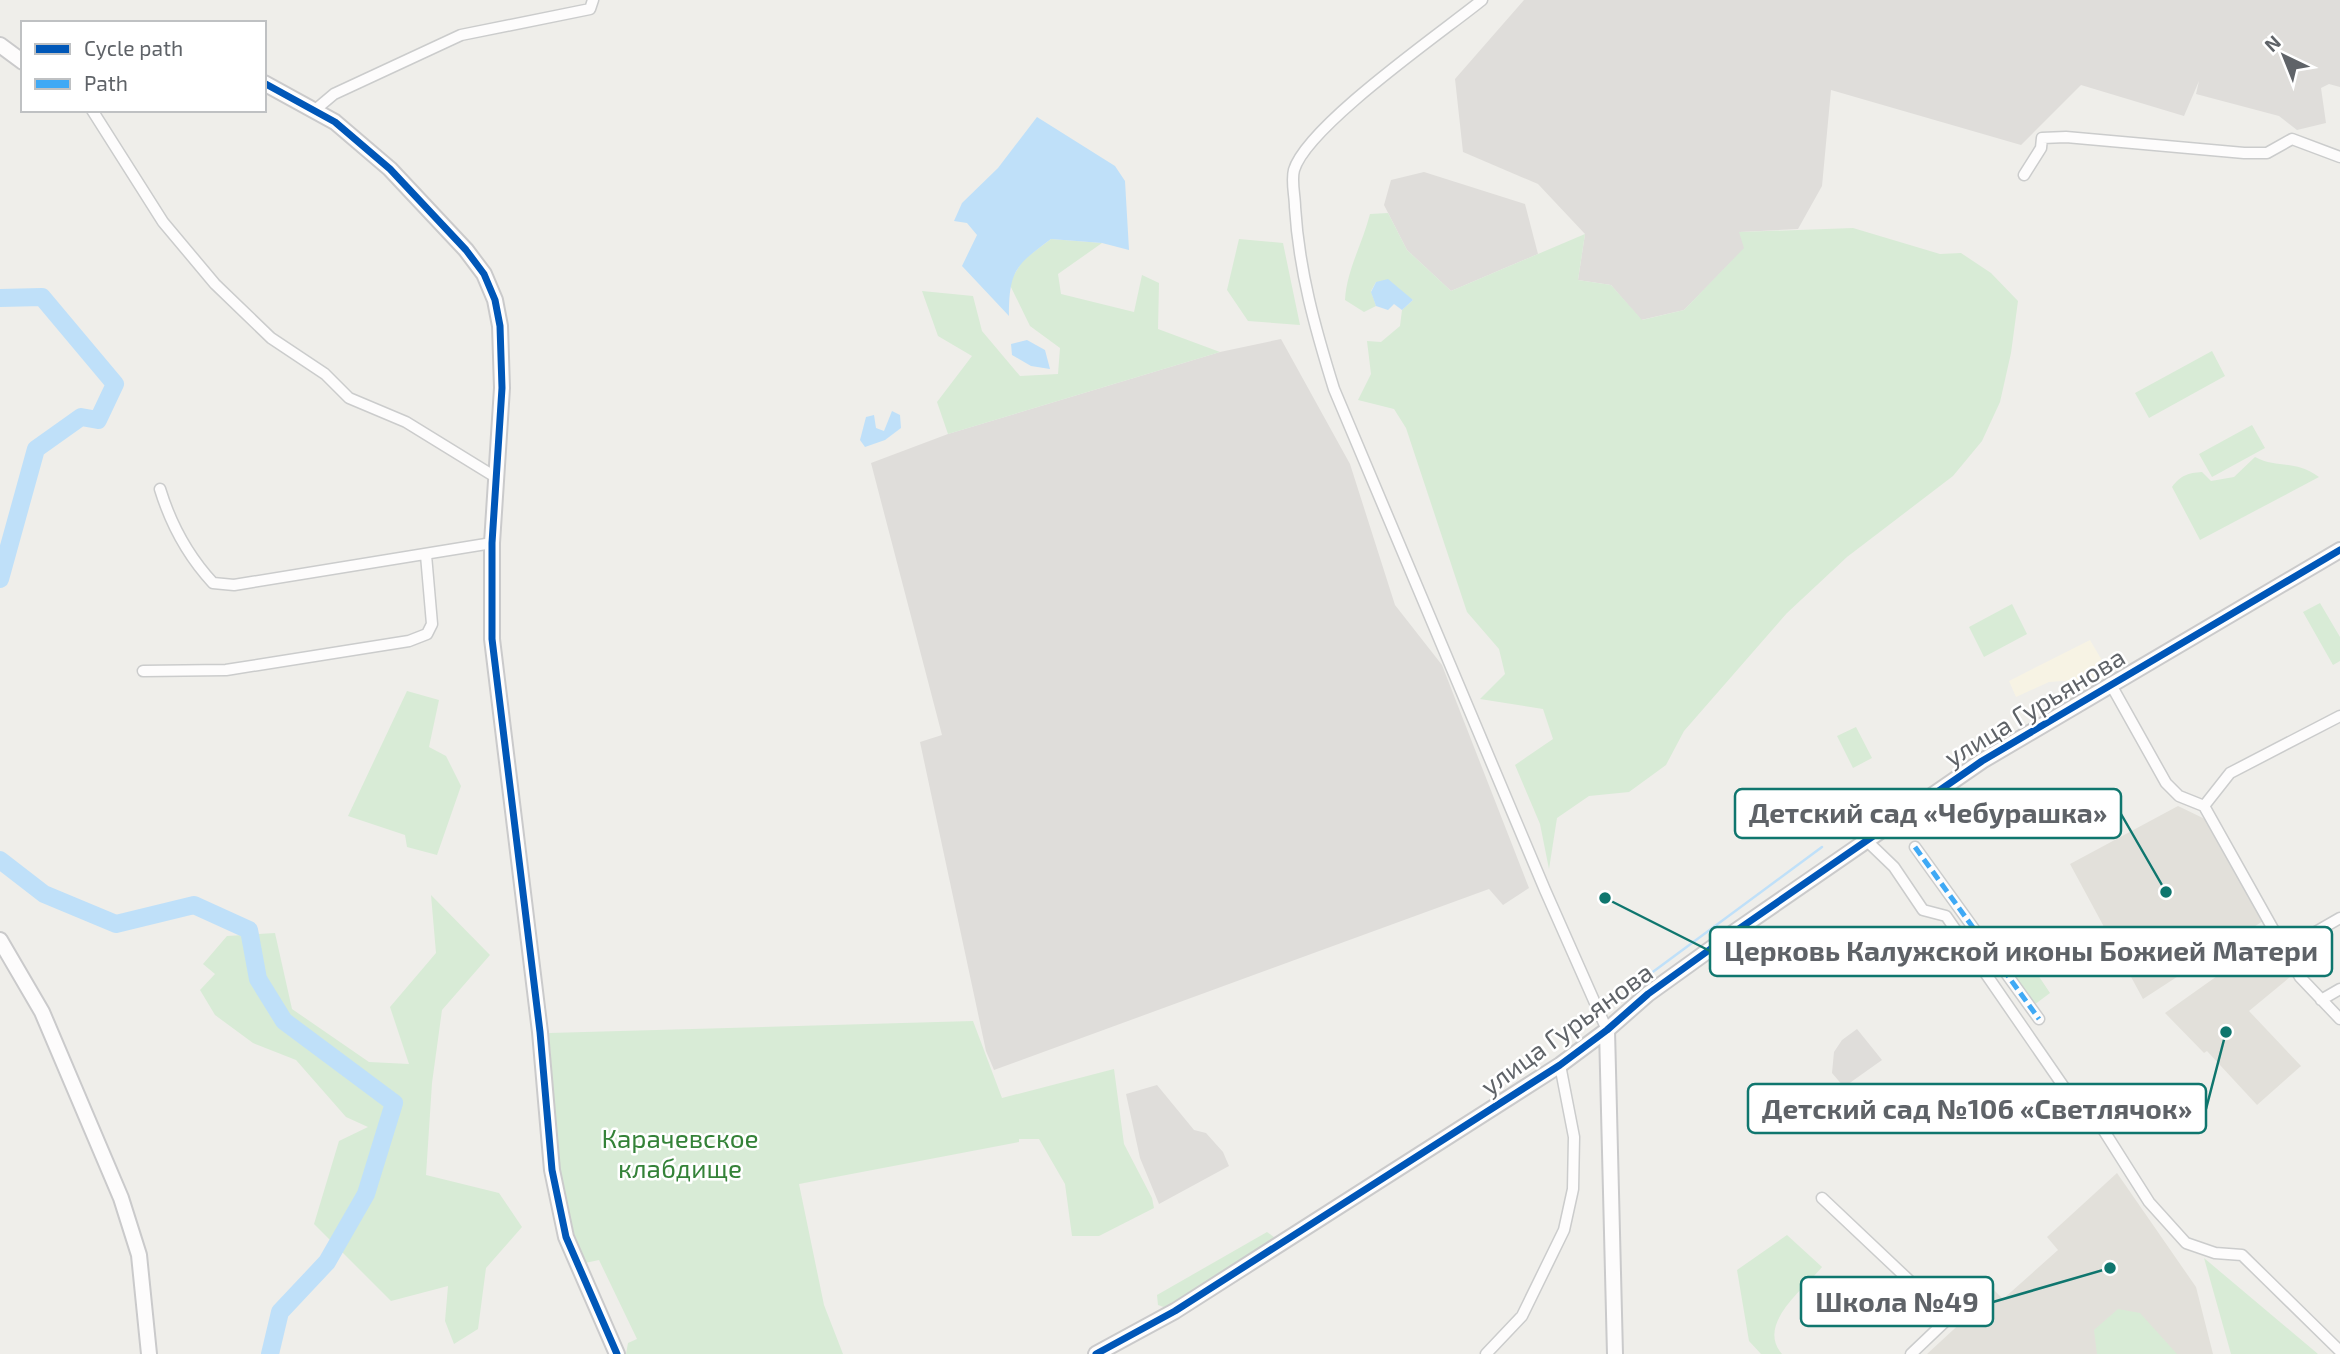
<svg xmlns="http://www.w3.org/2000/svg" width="2340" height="1354" viewBox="0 0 2340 1354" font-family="'Exo 2',sans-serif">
	<rect width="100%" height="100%" fill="#efeeea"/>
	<!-- commercial -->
	<path fill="#f7f3e4" d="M2090,640L2110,674L2104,678L2049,682L2016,697L2009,681Z"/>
	<!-- industrial -->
	<path fill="#dfddda" d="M1524,0H2340V87L2329,84L2321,88L2326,123L2297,130L2279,116L2196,94L2199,81L2184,116L2081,85L2021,145L1831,90L1822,186L1798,229L1740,232L1745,248L1684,310L1641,320L1611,285L1578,280L1585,234L1538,184L1463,152L1455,79Z
		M1424,172L1525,204L1538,254L1451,291L1407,250L1384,205L1391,180Z
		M1281,339L1350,464L1395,605L1442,665L1529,888L1503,905L1489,889L994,1070L986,1051L920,742L942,735L871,463L948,434L1220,352Z
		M1857,1029L1882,1060L1844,1087L1832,1073L1834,1052L1842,1040Z
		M1157,1085L1194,1130L1206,1133L1223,1152L1229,1166L1159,1204L1140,1158L1126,1094Z"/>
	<!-- education -->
	<path fill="#e2e0da" d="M2178,806L2207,820L2263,921L2143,999L2070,864Z
		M2273,942L2285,964L2281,967L2290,977L2249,1011L2301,1066L2257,1105L2207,1051L2204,1053L2165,1013L2241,959Z
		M2117,1173L2196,1287L2213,1354H1927L1966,1318L1962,1313L1972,1303L1976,1307L1994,1290L2003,1299L2058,1250L2047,1237Z"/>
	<!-- green -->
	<path fill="#d8ebd6" d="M1388,213L1407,250L1451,291L1585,234L1578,280L1611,285L1642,320L1684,310L1744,248L1739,232L1853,228L1940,254L1961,253L1991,273L2018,301L2011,353L2000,402L1982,441L1953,476L1847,557L1787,613L1684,731L1666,765L1629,792L1589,796L1557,818L1549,869L1540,824L1515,765L1553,739L1543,709L1480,699L1505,674L1499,649L1467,612L1406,428L1394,409L1358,400L1371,374L1367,341L1381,342L1400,326L1402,310L1413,300L1376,282L1371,291L1376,306L1364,312L1345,300C1347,269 1362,245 1370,214Z
		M1051,239L1102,243L1058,274L1061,294L1134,312L1142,275L1159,283L1158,329L1220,352L948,434L937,402L972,356L938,336L922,291L973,296L982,331L1020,376L1058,374L1060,348L1030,326L1009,283L1023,260Z
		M1239,239L1283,243L1300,325L1248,321L1227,290Z
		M2212,351L2225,376L2149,418L2135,393Z
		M2252,425L2265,448L2212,477L2199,454Z
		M2255,457C2277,469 2295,459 2319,477L2200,540L2172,487C2181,475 2188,473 2202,472L2211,481L2234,477Z
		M2320,603L2340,637V661L2333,665L2303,612Z
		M2012,604L2027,634L1984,657L1969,627Z
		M407,691L439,700L429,747L446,756L461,786L437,855L407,847L405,835L348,816Z
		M1856,727L1872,758L1853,768L1837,736Z
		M431,895L490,955L442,1010L432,1083L426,1175L499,1193L522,1227L486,1268L478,1329L454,1344L445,1321L448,1286L391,1301L314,1224L339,1141L368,1127L346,1117L296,1060L253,1043L215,1015L200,990L215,974L203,964L227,936L275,933L292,1009L369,1062L409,1064L390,1007L436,953Z
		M2022,951L2050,993L2034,1005L2003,963Z
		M973,1021L1002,1098L1114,1069L1124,1144L1152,1198L1154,1208L1099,1236H1072L1065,1184L1039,1139H1019V1142L799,1184L824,1305L843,1354H626L628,1343L637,1339L599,1260L585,1263L568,1221L558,1159L549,1033Z
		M1267,1232L1274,1237L1268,1244L1169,1309L1158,1305L1157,1295Z
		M1787,1235L1822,1267C1803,1290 1756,1324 1782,1354H1761L1749,1341L1737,1270Z
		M2204,1258L2318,1354H2231Z
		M2118,1309L2140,1313L2177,1354H2097L2094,1330Z"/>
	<!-- water -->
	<path fill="#bfe0f9" d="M1037,117L1115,166L1125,181L1129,250L1102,243L1051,239C1016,265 1009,270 1009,316L962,266L977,235L967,223L954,221L962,203L998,168Z
		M1388,279L1413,300L1402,310L1394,304L1388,310L1376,306L1371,292L1376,282Z
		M1027,340L1045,350L1050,369L1031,366L1012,355L1011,344Z
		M892,411L900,415L901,428L885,440L865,447L860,440L866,417L874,415L876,428L884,431Z"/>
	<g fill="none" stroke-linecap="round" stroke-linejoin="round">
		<!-- stream -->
		<path stroke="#bfe0f9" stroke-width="2.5" d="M1627,991L1822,847"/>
		<!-- river -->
		<path stroke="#bfe0f9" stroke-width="18" d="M0,298L42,297L115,384L98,420L81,417L36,449L0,579
			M0,860L44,894L116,924L194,905L249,930L258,979L284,1021L394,1103L366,1194L327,1262L280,1312L270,1354"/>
		<!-- street casing -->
		<g stroke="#cbcccc" stroke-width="13">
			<path id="street" d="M1482,0C1441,33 1307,126 1294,170C1291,181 1295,196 1295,207C1299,271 1315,328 1334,389L1545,890L1607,1030
				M92,110L163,222L215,284L271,338L325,374L349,398L406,422L497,478
				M315,110L334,94L461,35L590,9L593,0
				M2024,175L2041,148L2042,138L2066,137L2244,153H2267L2292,139L2340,157
				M160,489C171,525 188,556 213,583L234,585L492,543
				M143,671L226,670L409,641L427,634L432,624L426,555
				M2110,683L2166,783L2179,796L2204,806L2300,977L2340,1019
				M2204,806L2230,773L2340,716
				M1867,841L1894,867L1923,910L1946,916L2077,1106L2099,1123L2149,1202L2186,1243L2215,1253L2242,1255L2340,1351
				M1915,847L2039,1019
				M2286,949L2340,918
				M2321,1000L2340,989
				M1822,1198L1930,1300L1952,1315L1911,1354
				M1486,1354L1522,1316L1564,1230L1573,1189L1574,1137L1560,1065"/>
		</g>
		<!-- secondary casing -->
		<g stroke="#cacacb" stroke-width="18">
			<path id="secondary" d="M0,45L23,62
				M264,83L335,122L390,169L466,250L484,274L495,300L500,326L502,388L492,543V639L540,1032L552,1170L566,1237L617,1354
				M0,940L42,1012L121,1198L139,1255L149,1354
				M1607,1030L1615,1354
				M1096,1354L1175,1311L1560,1065L1607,1030L1648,994L1730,935L1982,761L2340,550"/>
		</g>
		<!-- street -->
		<use href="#street" stroke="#fdfcfc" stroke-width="10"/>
		<!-- secondary -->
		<use href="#secondary" stroke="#fdfcfc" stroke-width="14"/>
		<!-- quiet -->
		<path stroke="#3fa9f5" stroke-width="5" stroke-dasharray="10 5" stroke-linecap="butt" d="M1915,847L2039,1019"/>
		<!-- cycleway casing -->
		<g stroke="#fff" stroke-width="11">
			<path id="cycleway" d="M264,83L335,122L390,169L466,250L484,274L495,300L500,326L502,388L492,543V639L540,1032L552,1170L566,1237L617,1354
				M1096,1354L1175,1311L1560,1065L1607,1030L1648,994L1730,935L1982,761L2340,550"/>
		</g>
		<!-- cycleway -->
		<use href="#cycleway" stroke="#0057b8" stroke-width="7"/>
	</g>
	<g text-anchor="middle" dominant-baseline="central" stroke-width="5" stroke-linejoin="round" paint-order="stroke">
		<!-- street labels -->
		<g font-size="26" fill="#5f6368" stroke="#fff">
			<text transform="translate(2034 706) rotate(-31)">улица Гурьянова</text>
			<text transform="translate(1566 1028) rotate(-36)">улица Гурьянова</text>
		</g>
		<!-- park labels -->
		<g font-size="26" fill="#348238" stroke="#fff">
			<text x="680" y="1137">Карачевское<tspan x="680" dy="30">клабдище</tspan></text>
		</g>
	</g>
	<!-- callouts -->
	<path fill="none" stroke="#0f766e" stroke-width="2.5" d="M2166 892L2121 814M1605 898L1710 951M2226 1032L2206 1109M2110 1268L1993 1302"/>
	<g fill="#0f766e" stroke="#fff" stroke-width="2.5">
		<circle cx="2166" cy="892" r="7"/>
		<circle cx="1605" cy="898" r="7"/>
		<circle cx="2226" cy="1032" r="7"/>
		<circle cx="2110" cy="1268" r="7"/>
	</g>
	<g fill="#fff" stroke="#0f766e" stroke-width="2.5">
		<rect x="1735" y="789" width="386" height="49" rx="7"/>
		<rect x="1710" y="927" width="622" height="49" rx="7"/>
		<rect x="1748" y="1084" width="458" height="49" rx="7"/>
		<rect x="1801" y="1277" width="192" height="49" rx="7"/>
	</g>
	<g font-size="28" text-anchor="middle" font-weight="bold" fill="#5f6368">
		<text x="1928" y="823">Детский сад «Чебурашка»</text>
		<text x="2021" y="961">Церковь Калужской иконы Божией Матери</text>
		<text x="1977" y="1119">Детский сад №106 «Светлячок»</text>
		<text x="1897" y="1312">Школа №49</text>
	</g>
	<!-- legend -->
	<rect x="21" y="21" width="245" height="91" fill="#ffffff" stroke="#bfc1c3" stroke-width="2"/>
	<rect x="35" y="44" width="35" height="10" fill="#0057b8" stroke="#bfc1c3" stroke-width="2"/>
	<text x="84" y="56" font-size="21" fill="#5f6368">Cycle path</text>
	<rect x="35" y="79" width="35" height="10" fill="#3fa9f5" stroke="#bfc1c3" stroke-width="2"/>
	<text x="84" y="91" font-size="21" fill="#5f6368">Path</text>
	<!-- north arrow -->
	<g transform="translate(2284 56) rotate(317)" stroke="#ffffff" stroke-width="5" paint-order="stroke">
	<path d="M0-5L12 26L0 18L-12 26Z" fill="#5f6368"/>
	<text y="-10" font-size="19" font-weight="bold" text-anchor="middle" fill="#5f6368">N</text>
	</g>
</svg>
